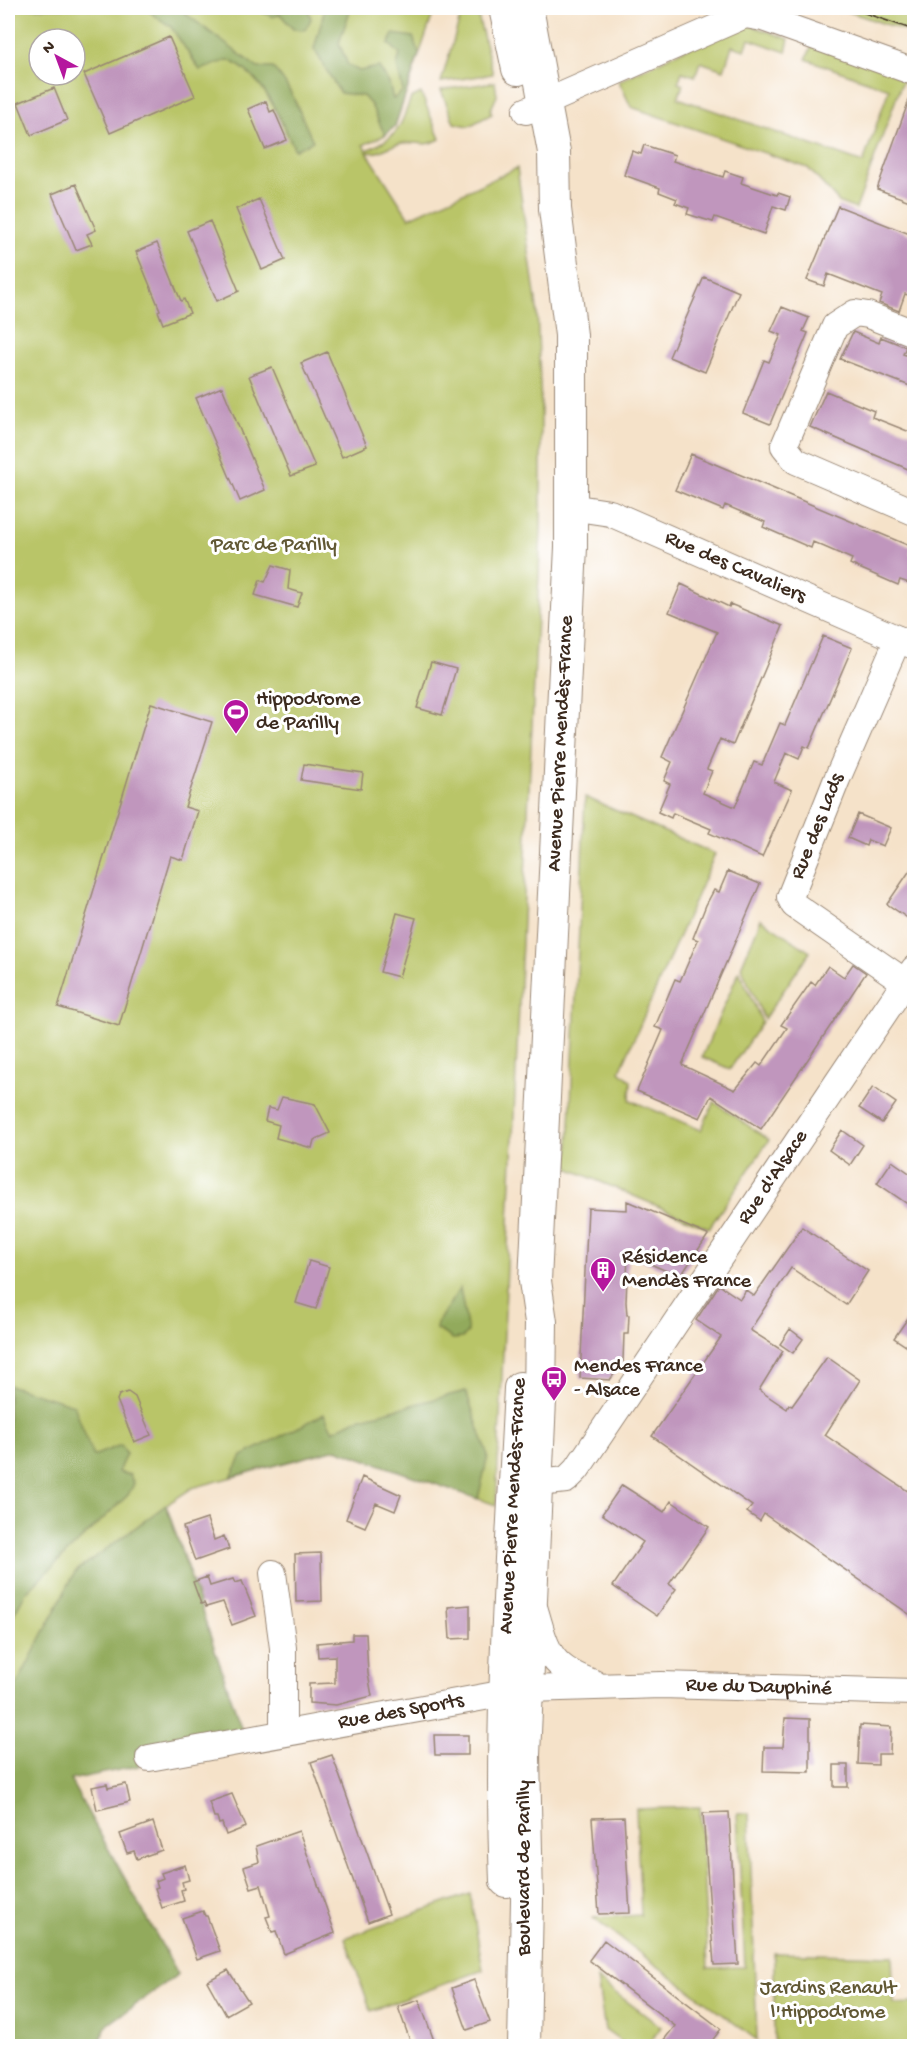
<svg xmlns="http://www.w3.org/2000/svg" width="922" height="2054" viewBox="0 0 922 2054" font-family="'Gochi Hand',sans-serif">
	<rect width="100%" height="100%" fill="#fff"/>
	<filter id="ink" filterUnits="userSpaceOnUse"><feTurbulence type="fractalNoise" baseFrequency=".0167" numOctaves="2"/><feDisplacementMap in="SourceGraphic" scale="12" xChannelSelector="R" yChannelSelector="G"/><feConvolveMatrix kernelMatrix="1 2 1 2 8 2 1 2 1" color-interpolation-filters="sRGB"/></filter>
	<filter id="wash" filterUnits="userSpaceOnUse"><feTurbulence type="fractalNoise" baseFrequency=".008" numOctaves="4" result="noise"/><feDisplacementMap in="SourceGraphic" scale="24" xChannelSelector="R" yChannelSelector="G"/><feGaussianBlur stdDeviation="1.35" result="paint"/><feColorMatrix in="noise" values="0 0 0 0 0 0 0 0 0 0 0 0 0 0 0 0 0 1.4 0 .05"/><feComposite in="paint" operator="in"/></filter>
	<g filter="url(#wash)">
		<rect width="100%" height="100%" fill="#f5e2c9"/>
		<!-- green -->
		<path fill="#b9c567" stroke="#7a7842" stroke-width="1.5" fill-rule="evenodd" d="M8,8H435L395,126L385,135L363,145L367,150C400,135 398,131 411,98L421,93L440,139C423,148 420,141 403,143C390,144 381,155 367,152L409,218L517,168L537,308L541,407V530L496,1505L336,1449L192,1488L166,1505L242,1730L136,1750L70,1780L178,1974L106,2026L98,2046H8ZM39,39H75V75H39Z
			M463,8H476L493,74L441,82Z
			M838,8H887L913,16L914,34Z
			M741,22L789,39L786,52L749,39L745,50L732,46L724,70L700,62L695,76L682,72L678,83L683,85L678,98L863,163L889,89L806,59L812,46L905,74L856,209L840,203L808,168L631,107L619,81Z
			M495,82L497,96L490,111L492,114L469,126L454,123L441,90Z
			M585,797L715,854L620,1071L631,1081L630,1100L701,1130L714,1102L769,1140L709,1228L568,1168Z
			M761,919L810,952L764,1019L741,967Z
			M739,971L762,1022L730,1069L702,1057Z
			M700,1807L708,1968L745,1967L737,1813H749L757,2040L593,1918L641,1915L636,1809Z
			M470,1894L483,1970L371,2011L345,1938Z
			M774,1953L892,1956L894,2004L914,2003V2046H774Z
			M597,1979L661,2027L647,2046H627L605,2030Z"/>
		<!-- forest -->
		<path fill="#92aa5c" stroke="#666a3d" stroke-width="1.5" d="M144,8H178L258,68H273C292,87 301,117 313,141L295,150C279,117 264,75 228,60L200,70L171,27Z
			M253,8H308L311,19L305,30L293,29L280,14L273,17Z
			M325,8H351L339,43L348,65L359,71L379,67L389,83L393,99L403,91L397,66L400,54L389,44L393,34L413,37L419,54L395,126L385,135L371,105L363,96L340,93L314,49Z
			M460,1288L468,1332L462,1338L453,1339L436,1329L437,1323Z
			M8,1385L74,1405L93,1456L121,1445L126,1454L118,1472L130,1475L134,1484L128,1495L26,1592L8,1625Z
			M466,1391L488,1456L478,1499L336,1449L231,1477L242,1456L324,1414L333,1431L354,1420Z
			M166,1505L242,1730L136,1750L139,1766L70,1780L178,1974L106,2026L98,2046H8V1702L75,1572Z"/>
		<g id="blocks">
			<!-- building -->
			<path fill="#c096bd" d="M169,37L195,96L110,133L84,74Z
				M54,88L67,120L31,135L18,103Z
				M913,89H915V203L877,189Z
				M266,101L270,112L274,110L287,140L265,149L248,109Z
				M644,145L675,155L673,161L723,177L725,171L743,177L741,183L777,195L778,193L790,197L786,210L773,206L764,234L715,217L713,222L687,214L689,208L675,203L677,199L659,192L660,188L624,175L632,151L641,154Z
				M76,184L96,230L87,234L92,244L76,250L52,194Z
				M259,199L285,260L262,270L236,209Z
				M838,206L915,236V286L911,296L905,294L899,311L879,303L882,295L828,274L824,286L807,280Z
				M210,221L239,291L217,301L187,231Z
				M157,243L181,301L184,299L190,313L163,324L158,311L160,310L136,252Z
				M704,277L739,292L705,372L669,357Z
				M782,307L809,318L803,331L808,333L770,424L743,413L764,360L769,362L781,335L771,331Z
				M853,332L879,343L881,337L906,347L903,354L915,358V374L910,386L840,359Z
				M327,352L367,446L342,457L301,363Z
				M272,367L315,467L291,476L249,376Z
				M222,387L265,490L240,501L196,398Z
				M826,391L874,411L872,417L915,434V472L810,427Z
				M691,454L912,547L910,553L915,555V585L900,580L898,585L850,564L852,559L813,542L811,548L763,527L765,522L725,505L723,510L675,490Z
				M273,565L290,570L288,589L302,593L297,607L255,595L260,580L265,582Z
				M681,584L729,607L730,604L783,626L733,745L720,739L707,769L712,771L703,793L735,807L754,762L762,765L780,723L785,725L823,636L852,648L809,748L804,746L799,759L786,753L774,782L792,790L762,857L709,833L711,829L673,813L671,818L658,812L670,784L664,781L672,762L662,757L717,632L669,612Z
				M431,662L456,669L442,715L417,708Z
				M151,703L212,722L185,807L198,811L183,860L170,856L119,1026L58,1007Z
				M304,764L363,773L361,789L301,780Z
				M858,814L891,828L883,846L868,840L866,846L848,838Z
				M915,863V910L909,919L887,904Z
				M728,871L760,884L682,1065L735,1090L757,1063L761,1066L787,1028L781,1025L811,982L815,985L828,966L844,977L853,964L866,973L761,1129L711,1096L700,1118L637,1091L663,1030L655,1027L675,979L680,981L698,940L693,938L706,905L714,890L719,892Z
				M397,913L416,918L399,977L380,972Z
				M873,1087L896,1103L882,1123L859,1108Z
				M282,1097L315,1104L330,1133L314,1140L312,1148L276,1138L279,1125L265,1121L268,1108L277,1110Z
				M842,1130L863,1145L850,1165L829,1150Z
				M892,1161L915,1177V1209L877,1183Z
				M627,1201L708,1235L680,1277L628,1254L626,1302L627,1315H629L628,1334H624L623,1361L610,1380L580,1378L588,1208L627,1210Z
				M802,1227L868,1271L846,1305L791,1268L750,1330L783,1351L759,1390L787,1409L789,1405L792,1406L827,1357L860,1380L825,1435L915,1496V1618L764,1514L760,1521L747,1512L752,1506L652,1436L721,1337L696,1320L719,1285L740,1299L746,1290L754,1296Z
				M309,1261L329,1267L316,1309L296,1303Z
				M915,1308V1352L894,1338Z
				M790,1329L803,1339L793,1353L780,1344Z
				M128,1392L135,1397L151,1435L134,1442L117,1400L119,1395Z
				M362,1477L401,1495L395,1511L376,1503L365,1527L346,1519Z
				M622,1485L664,1512L671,1501L709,1527L669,1584L676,1589L657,1616L613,1586L643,1542L602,1514Z
				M207,1519L214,1540L224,1536L229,1549L195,1561L183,1527Z
				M321,1553L322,1601L296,1602L295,1554Z
				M207,1577L210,1586L233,1579L235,1583L242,1581L256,1616L232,1625L223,1602L206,1607L204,1603L201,1604L193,1582Z
				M470,1605V1638L450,1639L448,1607Z
				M352,1634H366L368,1674L372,1696L336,1705L309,1703V1684L335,1683V1656L318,1657L317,1643L352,1640Z
				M785,1718L810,1719V1772L763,1771L764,1747H783Z
				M860,1725L891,1727L890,1754H878V1765L858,1764Z
				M434,1735H468V1755H435Z
				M332,1755L389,1914L368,1922L311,1762Z
				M834,1765H848V1787H834Z
				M107,1784L108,1788L126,1784L130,1802L97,1810L92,1787Z
				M232,1794L246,1827L226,1835L222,1823L219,1824L217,1817H214L209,1802Z
				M729,1812L738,1964L714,1965L703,1813Z
				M624,1817L630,1913L599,1914L592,1818Z
				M153,1822L162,1850L137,1859L134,1851L127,1853L120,1834Z
				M299,1831L335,1933L284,1954L276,1931L272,1932L266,1917L270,1916L261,1885L251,1888L244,1867L259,1862L256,1846Z
				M185,1865L189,1880L182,1882L184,1889L181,1890L184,1901L162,1908L155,1888L158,1887L156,1881L163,1878L161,1873Z
				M203,1911L205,1916H207L220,1951L197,1959L182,1918Z
				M604,1940L721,2029L708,2046H659L675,2026L589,1960Z
				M228,1970L249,2002L226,2015L207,1981Z
				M474,1980L490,2022L467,2030L452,1988Z
				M419,2000L436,2046H412L398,2007Z"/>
		</g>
	</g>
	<g filter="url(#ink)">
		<use href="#blocks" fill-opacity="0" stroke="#988674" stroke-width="1.5"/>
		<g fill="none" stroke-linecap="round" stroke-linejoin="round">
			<!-- minor casing -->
			<g stroke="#988674" stroke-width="28">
				<g id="minor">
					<path d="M526,111L745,15L763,18L914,72"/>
					<path d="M914,333L868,315L855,313L835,326L784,446L796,461L914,512"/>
					<path id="s1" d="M570,507L610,513L898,639"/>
					<path id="s2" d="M905,982L794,905L790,897L837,779L898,639L914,646"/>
					<path id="s3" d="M539,1483L566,1480L577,1469L914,969"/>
					<path d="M273,1573L283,1648V1733"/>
					<path d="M535,1610C547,1652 550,1668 594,1683"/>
					<path id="s4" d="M149,1758L528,1689L661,1685L914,1692"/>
				</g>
			</g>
			<!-- major casing -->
			<g stroke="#988674" stroke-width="34">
				<g id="major">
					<path d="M505,8L518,69"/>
					<path d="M506,1881C499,1717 512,1553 520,1388"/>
					<path id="s5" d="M524,2046L527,1900L524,1755L540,1400L541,1322L535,1281L571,547V335L555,209L554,152L527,8"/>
				</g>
			</g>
			<!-- minor -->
			<use href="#minor" stroke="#fff" stroke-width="26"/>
			<!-- major -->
			<use href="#major" stroke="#fff" stroke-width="32"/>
			<!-- tram -->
			<path stroke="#3b2a1e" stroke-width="1.5" d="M850,8L914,30"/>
		</g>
	</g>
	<!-- icons -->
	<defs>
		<g id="stadium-pin" transform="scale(1.35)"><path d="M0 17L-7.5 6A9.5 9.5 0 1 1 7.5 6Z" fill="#b5179e" stroke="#fff"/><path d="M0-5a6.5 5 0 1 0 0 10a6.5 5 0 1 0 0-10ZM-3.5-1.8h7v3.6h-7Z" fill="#fff"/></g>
		<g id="building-pin" transform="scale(1.35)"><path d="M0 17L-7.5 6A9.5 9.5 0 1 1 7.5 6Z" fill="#b5179e" stroke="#fff"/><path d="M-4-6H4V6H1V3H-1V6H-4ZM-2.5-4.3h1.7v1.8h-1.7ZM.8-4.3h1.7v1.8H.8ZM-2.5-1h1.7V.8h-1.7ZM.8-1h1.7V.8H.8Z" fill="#fff"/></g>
		<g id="bus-pin" transform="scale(1.35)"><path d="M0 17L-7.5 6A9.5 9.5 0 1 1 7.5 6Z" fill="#b5179e" stroke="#fff"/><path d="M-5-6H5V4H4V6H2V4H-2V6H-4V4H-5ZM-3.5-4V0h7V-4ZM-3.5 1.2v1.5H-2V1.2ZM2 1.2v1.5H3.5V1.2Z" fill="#fff"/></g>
	</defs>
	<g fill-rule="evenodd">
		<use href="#stadium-pin" x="236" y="712"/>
		<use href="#building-pin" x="603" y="1270"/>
		<use href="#bus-pin" x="554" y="1379"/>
	</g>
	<g text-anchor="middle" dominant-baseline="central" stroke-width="6" stroke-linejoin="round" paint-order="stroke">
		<!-- park labels -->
		<g font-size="21" fill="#615834" stroke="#fff">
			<text x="274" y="546">Parc de Parilly</text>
			<text x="828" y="1989">Jardins Renault<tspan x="828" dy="24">l'Hippodrome</tspan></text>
		</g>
		<!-- street labels -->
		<g font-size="21" fill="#3b2a1e" stroke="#fff">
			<text stroke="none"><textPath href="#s1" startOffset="177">Rue des Cavaliers</textPath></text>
			<text stroke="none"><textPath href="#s5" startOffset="1304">Avenue Pierre Mendès-France</textPath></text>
			<text stroke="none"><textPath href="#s2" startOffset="220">Rue des Lads</textPath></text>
			<text stroke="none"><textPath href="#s3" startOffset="394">Rue d'Alsace</textPath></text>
			<text transform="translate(514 1506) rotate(-87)">Avenue Pierre Mendès-France</text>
			<text stroke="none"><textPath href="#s4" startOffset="616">Rue du Dauphiné</textPath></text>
			<text stroke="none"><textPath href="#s4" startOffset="256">Rue des Sports</textPath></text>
			<text transform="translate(525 1868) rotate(-90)">Boulevard de Parilly</text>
		</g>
		<!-- poi labels -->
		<g font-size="21" fill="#3b2a1e" stroke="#fff" text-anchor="start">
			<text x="256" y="700">Hippodrome<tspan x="256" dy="24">de Parilly</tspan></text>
			<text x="622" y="1258">Résidence<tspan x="622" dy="24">Mendès France</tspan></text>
			<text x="574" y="1367">Mendes France<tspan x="574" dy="24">- Alsace</tspan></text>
		</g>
	</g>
	<!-- margin -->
	<rect width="922" height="2054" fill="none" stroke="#fff" stroke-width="30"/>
	<!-- north arrow -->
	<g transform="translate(57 57) rotate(319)"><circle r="28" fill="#ffffff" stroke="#b1aaa5" stroke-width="1.5"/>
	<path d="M0-4.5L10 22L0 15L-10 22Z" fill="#b5179e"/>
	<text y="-9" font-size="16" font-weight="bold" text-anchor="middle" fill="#3b2a1e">N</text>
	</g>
</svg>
